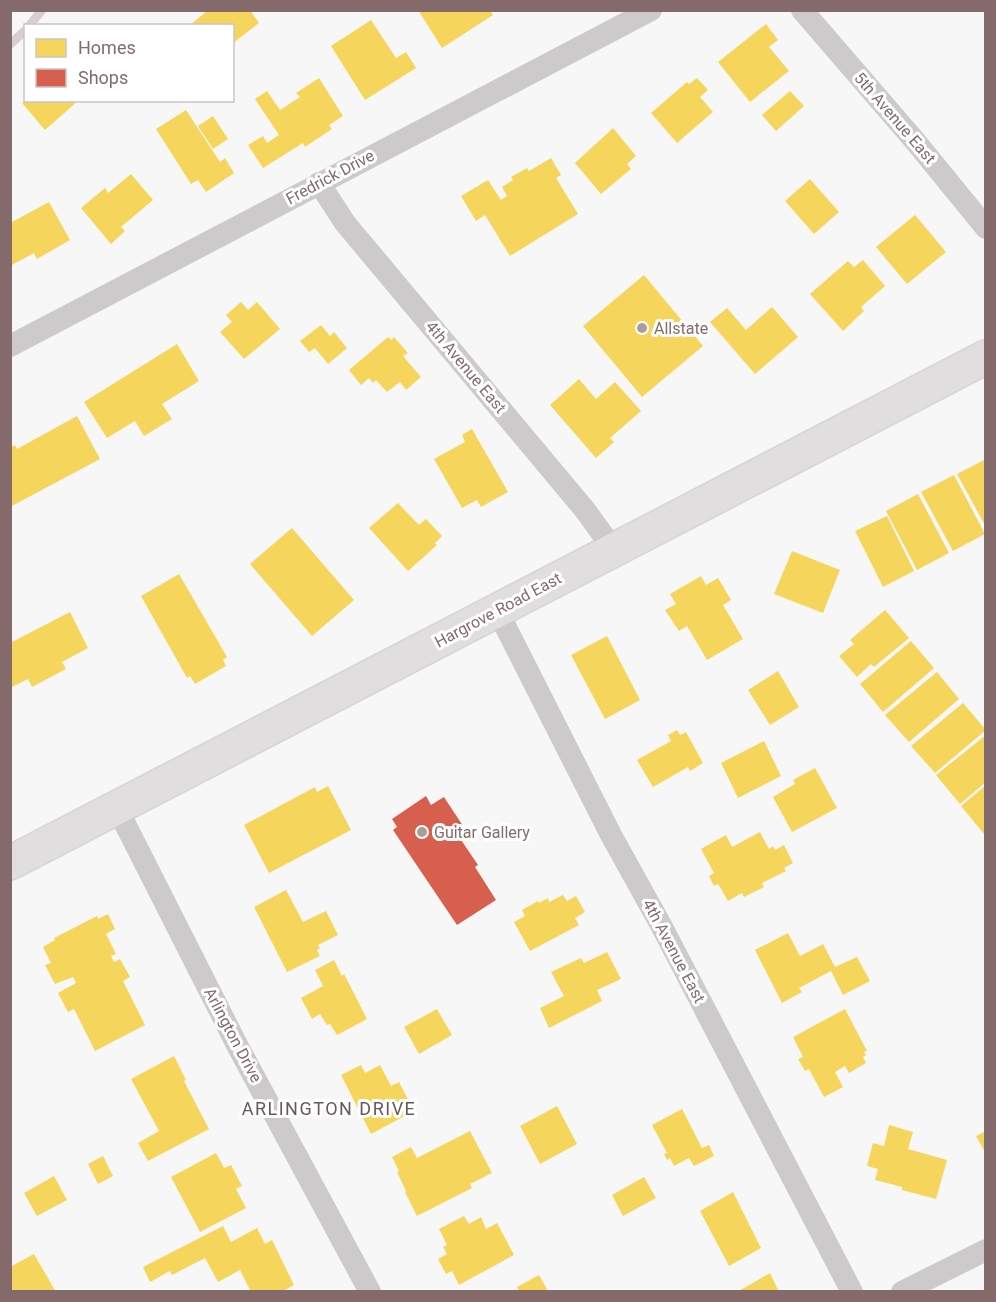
<svg xmlns="http://www.w3.org/2000/svg" width="996" height="1302" viewBox="0 0 996 1302" font-family="Roboto,sans-serif">
	<rect width="100%" height="100%" fill="#f7f7f7"/>
	<!-- homes -->
	<path fill="#f6d55c" d="M208,10H250L259,23L232,44V26H189Z
		M418,10H490L493,15L442,48Z
		M371,20L396,58L406,52L416,68L365,100L331,46Z
		M766,24L778,40L769,47L789,71L750,102L718,62Z
		M319,78L343,116L329,125L332,129L305,147L303,143L263,168L248,145L263,136L267,143L279,135L255,99L267,91L280,110L300,97L296,93Z
		M697,78L708,90L700,97L713,112L677,143L651,113L687,82L689,84Z
		M790,91L804,106L776,131L762,115Z
		M26,100H79L45,130L22,103Z
		M186,110L220,162L225,158L234,173L206,192L198,180L191,184L156,129Z
		M213,116L228,139L213,149L198,126Z
		M613,128L636,156L627,164L631,169L601,194L575,163Z
		M551,158L561,175L556,178L578,214L510,256L485,215L476,221L461,196L488,180L501,200L507,196L502,187L513,180L511,177L527,168L529,171Z
		M131,174L153,200L121,227L125,231L111,244L81,208L105,188L108,193Z
		M810,179L839,212L814,234L785,201Z
		M49,202L70,240L37,259L34,253L10,266V223Z
		M915,215L946,252L907,284L876,247Z
		M863,260L885,286L861,307L864,311L843,331L810,294L848,261L854,267Z
		M644,275L703,346L642,397L583,326Z
		M241,302L248,310L257,302L280,329L244,359L220,332L232,322L226,315Z
		M772,307L798,337L755,374L710,322L727,308L746,330Z
		M321,325L330,336L334,332L347,348L328,364L315,348L309,352L300,341Z
		M388,337L391,340L394,337L408,353L403,356L421,377L406,390L400,382L387,392L376,380L373,383L369,378L361,385L349,370Z
		M177,344L199,381L162,404L172,419L144,436L135,421L107,438L84,402Z
		M579,379L596,399L615,382L641,411L610,438L614,442L596,458L550,405Z
		M77,416L100,459L10,507V448L15,445L17,449Z
		M472,429L508,492L481,507L477,500L462,508L434,459L465,442L462,435Z
		M986,459V527L957,474Z
		M954,475L985,534L953,551L921,492Z
		M918,494L949,553L917,570L886,511Z
		M398,503L419,525L426,519L442,536L435,543L437,545L408,571L369,528Z
		M887,516L914,571L883,587L855,531Z
		M292,528L354,600L312,636L250,564Z
		M792,551L840,570L823,613L774,594Z
		M179,574L227,657L223,660L226,666L195,684L190,676L187,678L141,596Z
		M701,576L706,585L718,578L731,600L723,605L743,639L707,660L687,626L679,631L665,610L676,604L670,594Z
		M885,610L909,638L874,667L871,664L857,677L839,656L854,644L850,640Z
		M70,612L88,648L62,662L66,669L32,687L28,679L10,688V643Z
		M607,636L640,700L605,719L571,655Z
		M911,641L934,668L883,712L860,684Z
		M778,671L799,707L770,725L748,690Z
		M937,672L959,699L909,742L885,715Z
		M963,703L986,730L935,773L911,746Z
		M677,730L680,735L686,732L703,763L690,771L688,767L653,787L637,760L671,741L668,735Z
		M986,735V782L960,804L936,775Z
		M764,741L781,776L738,798L721,763Z
		M815,768L837,808L792,832L773,797L795,784L793,780Z
		M986,785V832L984,834L961,806Z
		M328,786L351,830L269,873L244,825L315,787L317,792Z
		M760,832L769,849L773,846L775,850L784,845L793,863L784,868L786,871L762,883L764,887L744,897L742,893L728,901L718,884L714,886L709,876L714,873L701,849L726,835L732,847Z
		M286,890L303,922L326,911L338,935L318,945L320,948L317,950L320,956L287,972L254,907Z
		M563,895L567,901L576,896L585,912L575,918L579,925L530,951L514,922L525,916L522,910L538,901L539,903L548,898L549,902Z
		M108,914L115,929L106,934L116,954L111,956L114,962L120,959L130,977L123,981L145,1025L95,1051L74,1009L68,1012L58,993L76,983L73,977L55,984L45,965L51,963L43,947L55,940L54,938L97,916L98,919Z
		M788,933L800,956L823,944L835,967L857,957L870,981L843,995L831,971L799,988L802,992L782,1003L755,950Z
		M607,952L621,979L597,990L602,1001L549,1028L540,1008L564,996L551,972L581,958L584,963Z
		M334,960L342,976L344,974L367,1019L337,1035L330,1024L327,1025L320,1014L312,1019L301,998L323,986L315,970Z
		M437,1009L452,1035L419,1054L404,1027Z
		M845,1009L867,1051L864,1052L866,1055L863,1057L866,1063L849,1073L845,1066L835,1072L843,1087L824,1097L809,1069L805,1071L798,1059L803,1057L793,1037Z
		M174,1056L186,1080L184,1081L209,1129L148,1161L138,1143L159,1131L131,1079Z
		M361,1065L365,1073L380,1065L391,1086L399,1082L414,1111L371,1134L341,1075Z
		M557,1106L577,1144L540,1164L520,1126Z
		M682,1109L702,1148L709,1145L714,1156L694,1166L689,1158L674,1166L670,1158L667,1160L664,1154L667,1153L652,1125Z
		M889,1125L913,1132L908,1149L947,1160L936,1199L902,1190V1187L875,1180L878,1169L867,1166L873,1143L884,1146Z
		M470,1131L492,1173L470,1184L472,1188L417,1216L405,1192L406,1191L397,1172L399,1171L392,1157L411,1147L417,1158Z
		M986,1131V1154L976,1136Z
		M216,1153L224,1168L231,1165L242,1186L236,1189L246,1208L200,1232L171,1177Z
		M103,1156L113,1176L98,1184L88,1164Z
		M54,1176L67,1200L37,1216L24,1193Z
		M644,1177L656,1198L623,1216L612,1195Z
		M733,1192L761,1248L729,1266L700,1211Z
		M464,1216L469,1224L481,1217L486,1229L497,1223L514,1255L459,1285L452,1271L446,1274L438,1259L447,1254L443,1247L447,1245L439,1229Z
		M223,1226L231,1242L257,1228L265,1244L272,1240L294,1285L281,1292H251L240,1270L218,1282L205,1258L172,1275L170,1271L150,1282L143,1267Z
		M34,1254L56,1292H10V1267Z
		M770,1273L779,1292H737Z
		M539,1275L547,1289L543,1292H519L517,1287Z"/>
	<!-- shops -->
	<path fill="#d6604d" d="M426,796L431,805L444,797L463,826L455,831L478,865L475,867L496,900L457,925L393,830L397,827L392,819Z"/>
	<g fill="none" stroke-linecap="round" stroke-linejoin="round">
		<!-- stream -->
		<path stroke="#d8ced1" stroke-width="9" d="M29,26L42,10
			M10,44L26,30"/>
		<!-- secondary casing -->
		<g stroke="#d6d4d4" stroke-width="36">
			<path id="secondary" d="M10,863L986,357"/>
		</g>
		<!-- minor -->
		<path stroke="#cccaca" stroke-width="22" d="M802,10L915,141L986,228
			M319,183L345,223L585,510L614,550
			M10,346L651,10
			M497,610L611,835L662,927L852,1292
			M117,808L237,1045L370,1292
			M902,1292L986,1250"/>
		<!-- secondary -->
		<use href="#secondary" stroke="#e0dede" stroke-width="33"/>
	</g>
	<!-- markers -->
	<g fill="#ad9b9d" stroke="#fff" stroke-width="2">
		<circle cx="642" cy="328" r="6"/>
		<circle cx="422" cy="832" r="6"/>
	</g>
	<g text-anchor="middle" dominant-baseline="central" stroke-width="6" stroke-linejoin="round" paint-order="stroke">
		<!-- street labels -->
		<g font-size="16" fill="#856a6c" stroke="#fff">
			<text transform="translate(895 118) rotate(49)">5th Avenue East</text>
			<text transform="translate(330 177) rotate(-28)">Fredrick Drive</text>
			<text transform="translate(466 367) rotate(50)">4th Avenue East</text>
			<text transform="translate(498 610) rotate(-28)">Hargrove Road East</text>
			<text transform="translate(674 951) rotate(62)">4th Avenue East</text>
			<text transform="translate(233 1035) rotate(62)">Arlington Drive</text>
		</g>
		<!-- poi labels -->
		<g font-size="16" fill="#856a6c" stroke="#fff" text-anchor="start">
			<text x="654" y="328">Allstate</text>
			<text x="434" y="832">Guitar Gallery</text>
		</g>
		<!-- neighbourhood labels -->
		<g font-size="18" letter-spacing="1.5" fill="#6a5759" stroke="#fff">
			<text x="329" y="1108">ARLINGTON DRIVE</text>
		</g>
	</g>
	<!-- border -->
	<rect width="996" height="1302" fill="none" stroke="#856a6c" stroke-width="24"/>
	<!-- legend -->
	<rect x="24" y="24" width="210" height="78" fill="#ffffff" stroke="#cec3c4" stroke-width="1.5"/>
	<rect x="36" y="39" width="30" height="18" fill="#f6d55c" stroke="#cec3c4" stroke-width="1.5"/>
	<text x="78" y="54" font-size="18" fill="#856a6c">Homes</text>
	<rect x="36" y="69" width="30" height="18" fill="#d6604d" stroke="#cec3c4" stroke-width="1.5"/>
	<text x="78" y="84" font-size="18" fill="#856a6c">Shops</text>
</svg>
